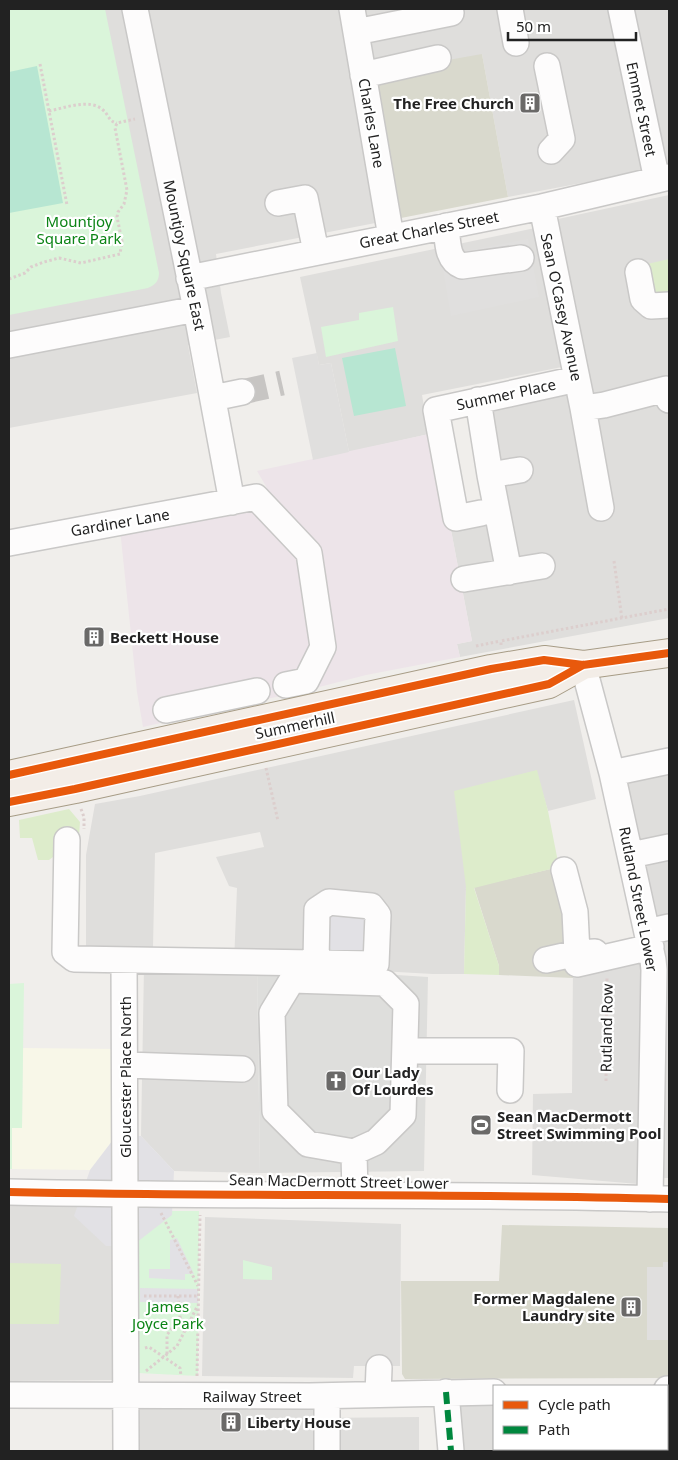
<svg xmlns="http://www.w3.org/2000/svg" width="678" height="1460" viewBox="0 0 678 1460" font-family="'Noto Sans',sans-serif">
	<rect width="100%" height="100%" fill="#f0eeeb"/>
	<!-- residential -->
	<path fill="#dfdedc" d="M9,9H669V165L652,155L640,172L508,197L482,54L396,219L216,254L221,293L230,337L188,345L197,393L9,428Z
		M669,195V618L460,657L457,644L472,641L451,530L504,518L486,407L589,388L558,219Z
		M535,228L562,367L422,395L429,434L349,452L331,363L319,365L300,277Z
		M574,700L596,799L548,811L536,771L466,887L464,974H433L234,963L237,888L229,886L216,857L264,847L260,832L155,853L153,947H86V855L95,804L140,796Z
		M669,767V1178H663L660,944L625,778Z
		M648,948L650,1185L532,1175L533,1094L572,1093L573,966Z
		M257,966L260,1173L174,1171L141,1136L144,967Z
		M74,1201L113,1237V1380L9,1381V1202Z
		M205,1217L401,1224L400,1366H354L353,1378L202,1376Z
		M669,1398V1451H457L450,1404L494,1403V1449H667V1399Z
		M313,1402V1451H138L139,1407Z
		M419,1417V1451H319V1418Z"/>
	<!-- industrial -->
	<path fill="#ede4e9" d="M429,434L451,530L472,641L457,644L460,657L366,675L288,695L260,700L143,727L137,692L120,529L265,490L267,488L257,471Z"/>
	<!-- education -->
	<path fill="#f8f7e8" d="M23,1048L116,1049V1136L90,1170L12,1169V1128H22Z"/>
	<!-- religious -->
	<path fill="#dededc" d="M257,966L428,977L424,1171L260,1173Z"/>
	<!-- construction -->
	<path fill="#d9d9cd" d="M482,54L508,197L396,219L369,74Z
		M559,867L573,966V978L499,975V966L474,887Z
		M502,1225L669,1228V1378L405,1379L402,1374L401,1281H499Z"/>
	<!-- grass -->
	<path fill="#ddeccb" d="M669,259V300L654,299L643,265Z
		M537,770L548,811L559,867L474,888L499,966V975L464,974L466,887L454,791Z
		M69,809L80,822L79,836L61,839L57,854L49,860H38L32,838H20L19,820Z
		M9,1263L61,1264L59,1324H9Z"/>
	<!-- park -->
	<path fill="#daf5da" d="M9,9H105L159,273C159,281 155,285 148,288L9,315Z
		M393,307L398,341L326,357L321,327L359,320V313Z
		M24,983L22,1128H12V1169H9V984Z
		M139,1211H199L198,1376L138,1373Z
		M243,1260L272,1267V1280L243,1279Z"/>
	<!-- pitch -->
	<path fill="#b7e6d2" d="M37,66L63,203L9,213V72Z
		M395,348L406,406L354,416L342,358Z"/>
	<!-- parking -->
	<path fill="#e0dfde" d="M528,239L539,297L451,316L442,263L460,252Z
		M317,353L319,365L331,363L349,452L313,460L292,358Z
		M663,1262H669V1340H647V1267H663Z"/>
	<!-- plaza -->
	<path fill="#e2e1e5" d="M327,913L370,916L366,948L361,952L332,950L327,946Z
		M116,1136H141L174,1171L172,1215L132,1246H106L74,1216L90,1170Z
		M177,1238L194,1274H185V1280L149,1278V1269H170V1240Z
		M140,1288L198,1289V1303L140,1302Z"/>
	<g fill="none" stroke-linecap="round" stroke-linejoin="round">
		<!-- minor-tunnel -->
		<path stroke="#c7c5c3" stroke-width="25" stroke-dasharray="25 12" stroke-linecap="butt" d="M242,392L282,383"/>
		<!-- minor casing -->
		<g stroke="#c9c8c7" stroke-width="28">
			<path id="minor" d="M135,9L196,309L232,502
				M352,9L391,237
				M510,9L516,43
				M621,9L657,180
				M356,32L451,13
				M547,66L562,139L551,151
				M363,75L438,58
				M278,203L305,198L316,252
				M542,207L583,408L601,508
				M446,226C448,240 446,260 462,266L521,258
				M638,272L643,299L651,306L669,305
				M189,278L542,207L669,177
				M9,345L196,309
				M213,398L242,392
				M478,400L490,475L509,572
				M583,408L604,405L666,389L669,400
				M490,475L520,470
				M481,513L456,518L436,410L577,379
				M9,543L256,497L309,553L323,647L306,681L286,685
				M464,579L542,566
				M583,665L612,773L653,960L654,970L650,1199
				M166,710L257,691
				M612,773L669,761
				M67,840L65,952L74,959L376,964L378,915L371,906L329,902L317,910L316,962
				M631,855L669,847
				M564,870L575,912L577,953
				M647,932L669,927
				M124,960L126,1451
				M546,960L577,953L595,952
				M577,964L651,947
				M405,1051H511L510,1090
				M126,1065L242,1069
				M354,1152L376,1142L403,1115L406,1004L385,983L292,980L272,1013L275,1111L308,1144L354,1152L355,1195
				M9,1192C229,1197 449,1193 669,1199
				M667,1389H669
				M446,1392L451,1451
				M378,1394L379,1368
				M9,1395L310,1396L494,1392
				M602,1449V1451
				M327,1451V1396"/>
		</g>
		<!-- major casing -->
		<g stroke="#a79c86" stroke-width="30">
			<path id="major" d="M9,775L491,669L544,660L583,665L669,653
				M9,802L75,789L549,684L583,665"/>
		</g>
		<!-- path -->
		<path stroke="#dccecd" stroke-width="3" stroke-dasharray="2.5 2.5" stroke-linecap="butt" d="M40,64L67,205
			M49,111C64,108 90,98 103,110C109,115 109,122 117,123
			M9,279L25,273L31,267L44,262L59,258L81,263L120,254L122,241L117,217L118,212L124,204L127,190L115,128L117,123L135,119
			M614,561L622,619
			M501,645V641L669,609
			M476,646L500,641
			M266,768L278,821
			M81,809L84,817V829
			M606,1081L607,976
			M161,1213L198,1286
			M144,1296H198
			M180,1317L184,1332
			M145,1348L149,1347L180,1368L181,1376
			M167,1354V1335L180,1317L178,1296
			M146,1371L177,1346L197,1307
			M197,1376L200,1215"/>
		<!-- minor -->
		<use href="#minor" stroke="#fdfcfc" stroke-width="25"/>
		<!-- major -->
		<use href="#major" stroke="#f3ede7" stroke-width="28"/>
		<!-- quiet -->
		<path stroke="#00873e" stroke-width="6" stroke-dasharray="12 6" stroke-linecap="butt" d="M446,1392L451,1451"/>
		<!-- cycleway casing -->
		<g stroke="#fff" stroke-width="11">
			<path id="cycleway" d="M9,775L491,669L544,660L583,665L669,653
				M9,802L75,789L549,684L583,665
				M9,1192C229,1197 449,1193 669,1199"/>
		</g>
		<!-- cycleway -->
		<use href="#cycleway" stroke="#e8590c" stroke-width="8"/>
	</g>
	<!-- icons -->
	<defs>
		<g id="building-square" transform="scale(1.125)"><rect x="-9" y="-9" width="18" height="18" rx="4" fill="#6a6968" stroke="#fff"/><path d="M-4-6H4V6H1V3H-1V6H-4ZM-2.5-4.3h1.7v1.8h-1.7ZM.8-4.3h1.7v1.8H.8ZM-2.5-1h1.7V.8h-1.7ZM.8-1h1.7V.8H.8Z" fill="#fff"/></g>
		<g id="church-square" transform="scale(1.125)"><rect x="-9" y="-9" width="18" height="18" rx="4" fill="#6a6968" stroke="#fff"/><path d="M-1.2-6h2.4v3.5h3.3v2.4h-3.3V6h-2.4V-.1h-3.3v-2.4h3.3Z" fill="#fff"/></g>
		<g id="stadium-square" transform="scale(1.125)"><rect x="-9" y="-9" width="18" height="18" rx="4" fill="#6a6968" stroke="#fff"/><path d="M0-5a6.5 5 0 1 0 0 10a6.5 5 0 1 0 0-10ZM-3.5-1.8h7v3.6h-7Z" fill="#fff"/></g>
	</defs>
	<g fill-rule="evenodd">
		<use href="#building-square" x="530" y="103"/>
		<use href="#building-square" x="94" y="637"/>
		<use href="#church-square" x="336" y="1081"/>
		<use href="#stadium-square" x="481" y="1125"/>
		<use href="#building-square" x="631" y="1307"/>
		<use href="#building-square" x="231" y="1422"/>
	</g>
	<g text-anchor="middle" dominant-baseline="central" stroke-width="4.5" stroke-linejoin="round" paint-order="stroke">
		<!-- poi labels -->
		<g font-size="15" font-weight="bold" fill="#222" stroke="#fff" text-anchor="start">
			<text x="514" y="103" text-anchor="end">The Free Church</text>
			<text x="110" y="637">Beckett House</text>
			<text x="352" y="1072">Our Lady<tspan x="352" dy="17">Of Lourdes</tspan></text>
			<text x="497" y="1116">Sean MacDermott<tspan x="497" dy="17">Street Swimming Pool</tspan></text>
			<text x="615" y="1298" text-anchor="end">Former Magdalene<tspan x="615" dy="17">Laundry site</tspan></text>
			<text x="247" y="1422">Liberty House</text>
		</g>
		<!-- street labels -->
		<g font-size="15" fill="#222" stroke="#fff">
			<text transform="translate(642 109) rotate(78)">Emmet Street</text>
			<text transform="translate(372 123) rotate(80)">Charles Lane</text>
			<text transform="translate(429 229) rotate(-11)">Great Charles Street</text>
			<text transform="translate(185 255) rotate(78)">Mountjoy Square East</text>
			<text transform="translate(562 307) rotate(78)">Sean O'Casey Avenue</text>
			<text transform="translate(506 394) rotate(-12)">Summer Place</text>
			<text transform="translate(120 522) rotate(-10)">Gardiner Lane</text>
			<text transform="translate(295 725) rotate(-12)">Summerhill</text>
			<text transform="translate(639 899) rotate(79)">Rutland Street Lower</text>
			<text transform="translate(606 1028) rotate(-89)">Rutland Row</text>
			<text transform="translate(125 1077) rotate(-90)">Gloucester Place North</text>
			<text transform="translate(339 1181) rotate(1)">Sean MacDermott Street Lower</text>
			<text x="252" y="1396">Railway Street</text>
		</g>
		<!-- park labels -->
		<g font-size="15" fill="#0c8416" stroke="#fff">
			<text x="79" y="221">Mountjoy<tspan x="79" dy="17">Square Park</tspan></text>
			<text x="168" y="1306">James<tspan x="168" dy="17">Joyce Park</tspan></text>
		</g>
	</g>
	<!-- border -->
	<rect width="678" height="1460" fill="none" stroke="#222222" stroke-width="20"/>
	<!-- legend -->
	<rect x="493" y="1385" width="175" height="65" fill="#ffffff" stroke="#a7a7a7"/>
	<rect x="503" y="1401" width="25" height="8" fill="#e8590c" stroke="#a7a7a7"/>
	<text x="538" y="1410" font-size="15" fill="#222222">Cycle path</text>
	<rect x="503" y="1426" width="25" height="8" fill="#00873e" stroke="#a7a7a7"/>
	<text x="538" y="1435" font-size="15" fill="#222222">Path</text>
	<!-- scale -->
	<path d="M508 32v8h128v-8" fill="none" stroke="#222222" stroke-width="2.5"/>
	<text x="516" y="32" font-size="15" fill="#222222" stroke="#ffffff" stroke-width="4" paint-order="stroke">50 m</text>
</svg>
